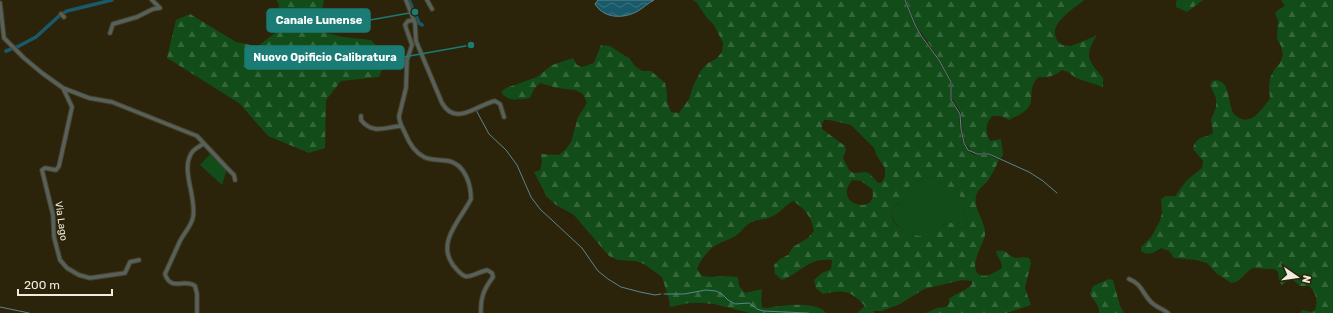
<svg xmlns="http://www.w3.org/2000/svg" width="1333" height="313" viewBox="0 0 1333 313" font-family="Rubik,sans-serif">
	<defs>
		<pattern id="forest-firs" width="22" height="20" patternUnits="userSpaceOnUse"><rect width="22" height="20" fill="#124d19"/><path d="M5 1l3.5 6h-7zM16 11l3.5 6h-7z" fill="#35673a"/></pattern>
		<pattern id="water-waves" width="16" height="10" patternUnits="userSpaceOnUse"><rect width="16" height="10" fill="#195a6a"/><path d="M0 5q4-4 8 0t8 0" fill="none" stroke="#3b727f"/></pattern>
	</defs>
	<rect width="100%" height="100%" fill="#2c230b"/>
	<!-- grass -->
	<path fill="#124d19" d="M210,154L227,169L222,185L200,165Z
		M926,177L933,178L944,186L953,188L957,191L961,198L968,225L965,228H960L957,225L944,224C941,230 937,235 931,237C919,240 891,228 892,213C892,208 898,205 901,202C906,197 908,191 910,185Z"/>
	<!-- forest -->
	<path fill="url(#forest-firs)" fill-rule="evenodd" d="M276,0H324L318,31L343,37L371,40L387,57L379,77L341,81L326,100L325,148L309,153L268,136L239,103L167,58L176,20L190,14L236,42L258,46L275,33L279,4Z
		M693,0H904L914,25L921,37L939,61L950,82V100L959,114L960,130L963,143L968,150L972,154L976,155H989L999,160C996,166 993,173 989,179C986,184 980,187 977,193C971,208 986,220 985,235C984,243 967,268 980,275C987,278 997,271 1002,268C1002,261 997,257 996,251C1007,248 1008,257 1017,258C1023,258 1025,256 1030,259L1031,263L1025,288L1031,305L1007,313H926L937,308L946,307L949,303V299C957,292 965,292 972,284V281L962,280L924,289L900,304L882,311H873L874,313H857L865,306C851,291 843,289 823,294L816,288L814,280L822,273L831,269L832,260C808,257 801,273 782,280L775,274L774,265L780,259L788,255L793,247L808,238L814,231C811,216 805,209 793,201C784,206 781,212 773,216C766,220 759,219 752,222C746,224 743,230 738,234C731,240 721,241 713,247C706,253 700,261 697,269L702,276C715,278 726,275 738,277L739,286L745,293L762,289L761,298L762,307L766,308C781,306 815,300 826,313H750L714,304L703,303H689L670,307L669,300L662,277L644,264L635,261L618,260L609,256L574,215L556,205L547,197L534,172L540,170L542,163L541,154L559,155L566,149L571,142L578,117L587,103L583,94L575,90L557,88L540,83L534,89L530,98C519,99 508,103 501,92L506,88L537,77L552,65L573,58L577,65L582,67L594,63L601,45L610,46L622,54L629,58L635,66L642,71H651L665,83L667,92V101L671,112L679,113L689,99L693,86L702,69L708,63L716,59L722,52L723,43L714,25L707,18L697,3ZM824,120H829L851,125L874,148L877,156L885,168V177L881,183H878L870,174L866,172L853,173L849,170L843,158L846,150L845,146L822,129V124ZM926,177L933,178L944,186L953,188L957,191L961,198L968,225L965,228C959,228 955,221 948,223C941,224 940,234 932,236C921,240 889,228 892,213C893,206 900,204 904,199C907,195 908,190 910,185ZM852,180L861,181L872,189C880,216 831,206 852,180Z
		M906,0H1084C1075,8 1049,23 1056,38C1057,41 1060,44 1062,45L1071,46L1096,36C1084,58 1088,59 1103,78V87L1076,78L1068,72L1062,70C1054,76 1048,78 1038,77C1030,87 1032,90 1031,101C1030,111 1017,116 1009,120L1001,116H992C985,125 985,131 990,141L1001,139L1003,155L1000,159L990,153H977L972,152L965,143L962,129L961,113L952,99V82L940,60L916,25Z
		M1177,0H1203L1187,12L1176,7V2Z
		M1281,0H1333V313H1300L1302,310L1311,312L1315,310C1318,300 1317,294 1309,286H1300L1293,280H1289L1282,285L1279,281L1278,272L1275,269H1266L1253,268C1244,272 1242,282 1231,283L1216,273L1207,263L1196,260L1174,258L1169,251L1161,248C1153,253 1149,256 1141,251V247L1151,237L1160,221L1162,212L1161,199L1166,196H1175L1187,180L1202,168L1203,161L1193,149C1196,135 1205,139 1213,133L1211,120L1216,107V98L1210,85L1212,81C1229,76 1228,100 1232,110C1233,114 1235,115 1238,117C1251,127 1263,107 1270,99L1269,87L1270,78L1274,70L1280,63L1283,55L1281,46L1277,39L1278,21L1275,13L1278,10L1285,6Z
		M1109,279L1113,280L1120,306L1124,313H1099C1100,305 1093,301 1090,294L1093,286Z"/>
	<!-- water -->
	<path fill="url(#water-waves)" stroke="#5a868c" d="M598,0H654C648,3 643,8 638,11C624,19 604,19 595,4Z"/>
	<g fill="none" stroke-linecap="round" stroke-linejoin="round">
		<!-- stream -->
		<path stroke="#5a868c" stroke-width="1" d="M905,0L915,25L922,37L939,60L951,82V100L960,114L961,129L964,143L968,150L977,154H989L1029,172L1043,181L1057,193
			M476,110L489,134L506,150L517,165L531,197L540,209L582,248L598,271L608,279L621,287L640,292L655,295L661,294
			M664,294H684L706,290L716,291L722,294L728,300L735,304L749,303L757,309L763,311L807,313
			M0,307L29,313"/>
		<!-- canal -->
		<path stroke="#195a6a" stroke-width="3.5" d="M409,0L419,23L422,25
			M6,51L19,46L36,37L59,16L67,11L112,0"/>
		<!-- minor casing -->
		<g stroke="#483f28" stroke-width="5.5">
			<path id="minor" d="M406,0L415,23L416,41L442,103C456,127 476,105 495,101L500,104L504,117
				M427,0L432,9
				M0,3L4,38L24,58L42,73L63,88L89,98L112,102L197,136L226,167L234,175L235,180
				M61,14L64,17
				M414,20L408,21L405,25L412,45L407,60L406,88L399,116C399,122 402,127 405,133C409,143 414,152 424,157C432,161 440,159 449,161C465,165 471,184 471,199C461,219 436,242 453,265C468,284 468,275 487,270L492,273L493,277C484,289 480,298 481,313
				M110,33L113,24L137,17L153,9L160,8L152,0
				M63,88L72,107L59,166L56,170L45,168L42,170L53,215L54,237L60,260L67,268L79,275L90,278L125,273L130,262L139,260
				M361,116V120C373,135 385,127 401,126
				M1129,279C1142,284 1142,293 1151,302C1156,307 1163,309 1168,313
				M197,313V294L195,286C184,278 171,292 165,274C170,263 175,252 180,241C184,233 192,225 193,217C197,196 179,168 193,151C196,148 200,146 203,144"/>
		</g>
		<!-- minor -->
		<use href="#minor" stroke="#55615a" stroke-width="3.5"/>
	</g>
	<g text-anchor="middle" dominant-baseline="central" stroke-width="3" stroke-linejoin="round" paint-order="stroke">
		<!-- street labels -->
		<g font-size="10" fill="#f1ecdd" stroke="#2c230b">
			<text transform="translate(61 221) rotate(82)">Via Lago</text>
		</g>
	</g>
	<!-- callouts -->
	<path fill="none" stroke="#1a7c74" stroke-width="1.5" d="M415 12L370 20M471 45L404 57"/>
	<g fill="#1a7c74" stroke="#2c230b" stroke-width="1.5">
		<circle cx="415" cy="12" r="4"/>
		<circle cx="471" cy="45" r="4"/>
	</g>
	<g fill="#1a7c74" stroke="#1a7c74" stroke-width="1.5">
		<rect x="267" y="9" width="103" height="23" rx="4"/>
		<rect x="245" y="46" width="159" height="23" rx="4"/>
	</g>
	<g font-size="11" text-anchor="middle" font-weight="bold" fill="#fff">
		<text x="319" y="24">Canale Lunense</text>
		<text x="325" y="61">Nuovo Opificio Calibratura</text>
	</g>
	<!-- north arrow -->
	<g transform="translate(1297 277) rotate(103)" stroke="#2c230b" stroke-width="3" paint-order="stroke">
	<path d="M0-3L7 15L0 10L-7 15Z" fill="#f1ecdd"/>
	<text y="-6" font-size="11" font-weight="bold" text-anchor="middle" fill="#f1ecdd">N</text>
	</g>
	<!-- scale -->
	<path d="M18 289v6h94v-6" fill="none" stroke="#f1ecdd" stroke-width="2"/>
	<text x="24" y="289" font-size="12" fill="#f1ecdd" stroke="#2c230b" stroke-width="3" paint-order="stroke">200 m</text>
</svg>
